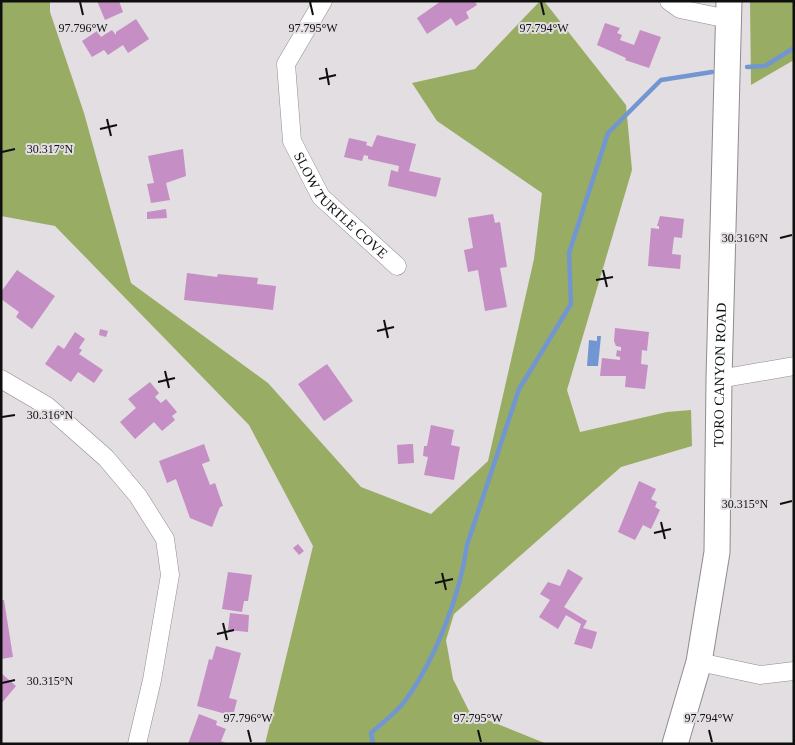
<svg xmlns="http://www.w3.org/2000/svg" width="795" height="745" viewBox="0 0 795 745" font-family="Georgia,serif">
	<rect width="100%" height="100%" fill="#e2dee2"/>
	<!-- forest -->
	<path fill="#99ac64" d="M1,1H50V12L84,113L131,283L268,383L361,487L431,514L488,461L534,259L542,193L437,121L412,83L475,69L540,1H544L626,105L632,170L567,390L580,432L667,412L691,410L692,446L621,467L454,614L446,640L453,679L470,713L547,744H265L313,546L249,425L55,226L1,216Z
		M750,1H794V60L751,85Z"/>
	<!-- water -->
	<path fill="#7196d2" d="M597,336H601L598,366H587L589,340L597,341Z"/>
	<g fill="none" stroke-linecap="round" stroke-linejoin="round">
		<!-- stream -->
		<path stroke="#7196d2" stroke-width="4.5" d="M747,67L765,66L794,48
			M373,744L371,733C382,723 396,713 405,701C435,660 460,596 467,545L519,389L571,304L569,253L608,133L661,80L712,72"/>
	</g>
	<!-- building -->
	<path fill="#c58ec4" d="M97,1H119L123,12L105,20Z
		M441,1H475L477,5L466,12L469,18L456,26L451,18L427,34L417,18Z
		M136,19L149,39L128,53L123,45L108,55L104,50L92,57L82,41L97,31L101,37L112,30L116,35V32Z
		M605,23L620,28L617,33L622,35L620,40L634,45L640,30L661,37L649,68L625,60L626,58L597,45Z
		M377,135L416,144L409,171L441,178L436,197L388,186L391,170L398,172L399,166L368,159V156L364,155L362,161L344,157L349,138L367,142L366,145L372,147Z
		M183,149L186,176L166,183L170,200L151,203L147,184L154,183L148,156Z
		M166,209L167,218L147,219V212Z
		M493,214L495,223L500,222L507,267L500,268L507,307L485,311L478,270L468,272L464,250L473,248L468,218Z
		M660,216L684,219L682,238L674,237L672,254L681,255L680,269L648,266L651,228L659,229V226H657Z
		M17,270L55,296L32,329L16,317L19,312L1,299V292Z
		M187,273L217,277L218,274L258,278L257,284L276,286L273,310L184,300Z
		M615,328L649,332L647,351L642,350L641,364L648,365L645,389L625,387L626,376H600L602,358L620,360V357L616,356L617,350L621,351V347L616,346L614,341Z
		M100,329L108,331L106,337L99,335Z
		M75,332L85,339L79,348L82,350L79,354L103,370L94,383L78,372L71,382L45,364L58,345L64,349Z
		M327,364L353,401L324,421L298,384Z
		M150,382L159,393L155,397L161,403L166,399L177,412L172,416L175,420L162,431L154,422L135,439L120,422L136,408L128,399Z
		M431,425L454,430L451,445L460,447L454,480L424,475L428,457L423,456L424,446H427Z
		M204,444L210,461L202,464L210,485L215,483L223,506L220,507L212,527L190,518L176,479L167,483L159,461Z
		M410,444H413L414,463L398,464L397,445Z
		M639,481L656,489L651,499L657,502L655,507L660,510L651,529L643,525L635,540L618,532Z
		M298,544L304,551L299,555L293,548Z
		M568,569L583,578L564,607L587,621L583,628L597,632L592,649L574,644L581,624L566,615L558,629L539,617L550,600L540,594L548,582L560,586Z
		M228,572L252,575L248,601H244L242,612L222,609Z
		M1,600H4L13,657L1,659Z
		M230,613L249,615L248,632L228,630Z
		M216,646L241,653L229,698L237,700L233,716L197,706L209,659L212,660Z
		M1,673L16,686L1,704Z
		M199,714L217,721L216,725L226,729L221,741L228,744H188Z"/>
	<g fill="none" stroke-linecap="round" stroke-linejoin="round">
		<!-- street casing -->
		<g stroke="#908b8f" stroke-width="19">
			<g id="street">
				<path id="s1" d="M323,1L286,64L292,141L321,197L397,266"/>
				<path d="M669,1L680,9L728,19"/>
				<path d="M1,379L47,406L106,458L138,496L165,539L170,575L152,680L137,744"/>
				<path d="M719,379L794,366"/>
				<path d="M699,662L760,675L794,671"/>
			</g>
		</g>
		<!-- secondary casing -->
		<g stroke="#908b8f" stroke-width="27">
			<g id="secondary">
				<path id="s2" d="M675,744L699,662L717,552L719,379L729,1"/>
			</g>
		</g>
		<!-- street -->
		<use href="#street" stroke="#fff" stroke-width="18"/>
		<!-- secondary -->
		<use href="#secondary" stroke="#fff" stroke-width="25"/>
	</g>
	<!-- ticks -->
	<path fill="none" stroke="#100f10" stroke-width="2" d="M80,2L83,15M310,2L313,15M541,2L544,15M326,68L329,85M319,79L336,75M107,119L111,136M100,129L117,125M2,152L15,149M780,238L792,235M603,270L607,287M596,280L613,277M384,320L388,338M377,331L394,327M165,371L169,388M158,382L175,378M2,417L15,415M780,504L792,501M661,522L665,539M654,533L671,529M442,573L446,590M435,583L453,579M223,623L227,640M217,634L234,630M2,683L15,680M248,730L251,742M478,730L481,742M709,730L712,742"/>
	<g text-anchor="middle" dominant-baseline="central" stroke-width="4" stroke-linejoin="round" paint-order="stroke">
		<!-- street labels -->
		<g font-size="14" fill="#100f10" stroke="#e2dee2">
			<text stroke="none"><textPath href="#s1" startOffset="232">SLOW TURTLE COVE</textPath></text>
			<text stroke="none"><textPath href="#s2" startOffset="374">TORO CANYON ROAD</textPath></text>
		</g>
	</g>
	<g font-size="12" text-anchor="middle" fill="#100f10" stroke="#e2dee2" stroke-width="4" stroke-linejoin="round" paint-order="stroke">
		<text x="83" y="32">97.796°W</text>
		<text x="313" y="32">97.795°W</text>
		<text x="544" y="32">97.794°W</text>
		<text x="50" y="153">30.317°N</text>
		<text x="745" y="242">30.316°N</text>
		<text x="50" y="419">30.316°N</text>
		<text x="745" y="508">30.315°N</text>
		<text x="50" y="685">30.315°N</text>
		<text x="248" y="722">97.796°W</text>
		<text x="478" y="722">97.795°W</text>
		<text x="709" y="722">97.794°W</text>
	</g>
	<!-- border -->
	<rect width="795" height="745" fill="none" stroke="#100f10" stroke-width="5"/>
</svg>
